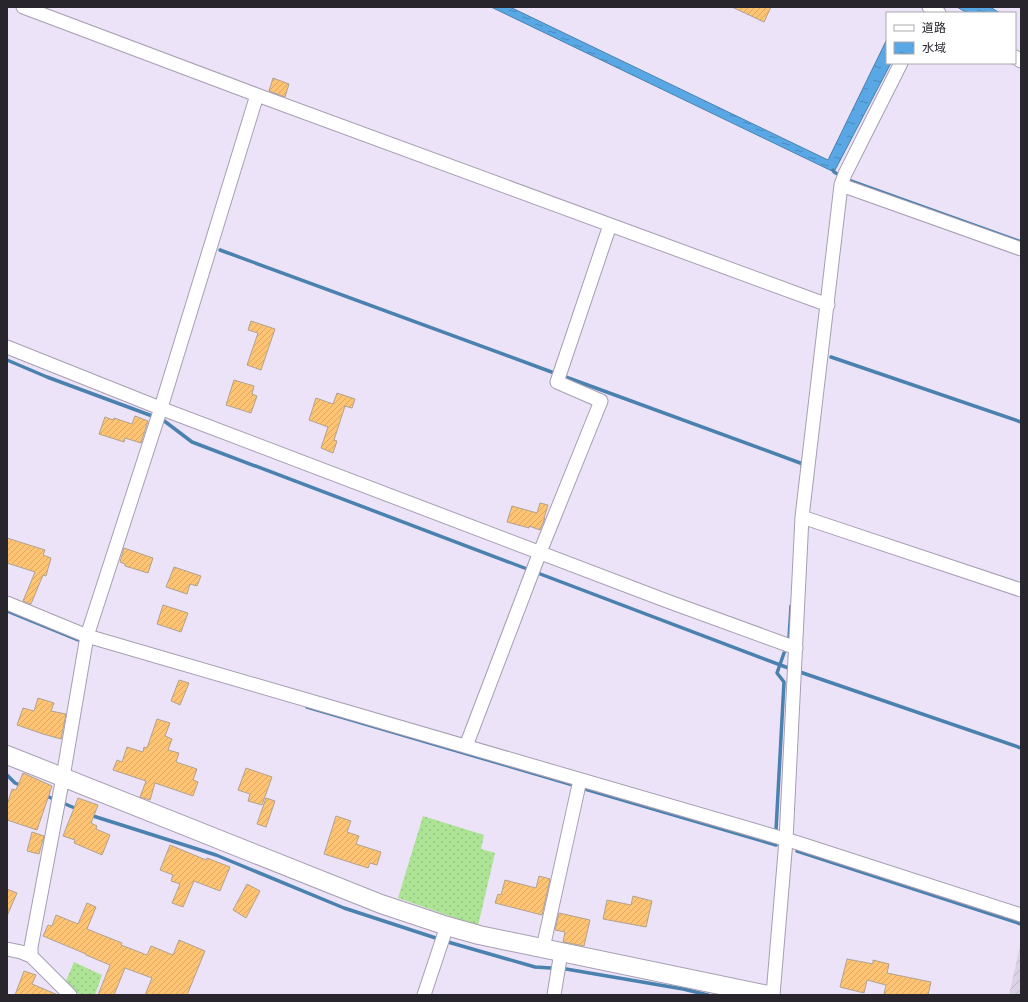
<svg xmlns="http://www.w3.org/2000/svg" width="1028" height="1002" viewBox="0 0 1028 1002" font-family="'DejaVu Sans','Noto Sans JP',sans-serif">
	<defs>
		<pattern id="industrial-furrows" width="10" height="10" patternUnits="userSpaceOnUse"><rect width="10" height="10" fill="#dcd2e6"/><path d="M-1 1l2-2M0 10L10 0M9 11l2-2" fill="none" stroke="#bdb4c6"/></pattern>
		<pattern id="grass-dots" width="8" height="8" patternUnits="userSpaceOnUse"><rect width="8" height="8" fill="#ade395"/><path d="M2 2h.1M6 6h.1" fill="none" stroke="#95c381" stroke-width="1.8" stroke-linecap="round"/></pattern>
		<pattern id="water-ripples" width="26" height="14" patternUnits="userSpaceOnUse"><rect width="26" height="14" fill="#59a8e5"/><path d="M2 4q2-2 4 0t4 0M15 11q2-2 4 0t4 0" fill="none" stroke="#4a89ba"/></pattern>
		<pattern id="building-hatch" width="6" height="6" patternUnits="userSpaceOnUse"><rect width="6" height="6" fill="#ffc473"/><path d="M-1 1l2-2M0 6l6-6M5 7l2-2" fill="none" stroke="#dba864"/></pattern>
	</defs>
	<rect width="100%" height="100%" fill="#ece3f8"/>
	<!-- industrial -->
	<path fill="url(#industrial-furrows)" d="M1021,942V995H1009Z"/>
	<!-- grass -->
	<path fill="url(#grass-dots)" d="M423,816L484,835L481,849L495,853L478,926L398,898Z
		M74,962L102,975L95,995H85L75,993L65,983Z"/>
	<!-- water -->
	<path fill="url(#water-ripples)" stroke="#4a81ae" d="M491,7H510L828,160L887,39V63H891L834,172Z
		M957,7H990L1000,13H967Z"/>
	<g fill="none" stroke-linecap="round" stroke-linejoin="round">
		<!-- stream -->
		<path stroke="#4a81ae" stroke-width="3.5" d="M833,170L834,172L848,180L1021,242
			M220,250L557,374
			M831,357L1021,422
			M7,360L47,377L155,417
			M563,376L803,464L802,467
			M161,419L163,420L192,442L791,669
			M7,611L78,640
			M789,638L791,606
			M797,671L1021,748
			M307,707L573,785
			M7,775L15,783L22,786
			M585,789L776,845
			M44,795L77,809
			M90,815L216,855L344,908L448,942L535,967L566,969L683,989L708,995
			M776,830L784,682L777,673L784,653
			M797,851L1021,924"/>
	</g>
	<!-- building -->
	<path fill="url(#building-hatch)" stroke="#b0a290" d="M732,7H771L764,22Z
		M273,78L289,84L285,97L269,91Z
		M251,321L275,329L261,370L247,365L258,333L248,330Z
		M234,380L254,386L252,394L257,396L251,413L226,405Z
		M337,393L355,399L352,408L345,406L334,440L337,441L333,453L321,448L328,427L309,420L316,398L333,404Z
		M135,416L148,421L141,443L125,438L124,442L99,434L105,417L113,420L114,418L132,424Z
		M540,503L548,505L544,518H545L540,530L529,526V528L507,522L512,506L537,513Z
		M7,538L45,550L43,555L51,558L46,576L43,575L31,604L23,601L35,572L7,563Z
		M124,548L153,558L148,573L125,566V564L120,562Z
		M174,567L201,576L197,586L190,584L187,594L166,587Z
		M163,605L188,613L181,632L157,624Z
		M179,680L189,683L180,705L171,701Z
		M38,698L54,703L51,711L66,714L61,739L43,734L17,725L23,708L34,711Z
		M157,719L170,723L165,736L172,739L168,750L179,753L176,762L197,769L193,780L198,782L193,796L155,783L150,800L140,797L146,781L113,770L117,760L122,762L127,747L143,752L144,747L147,748Z
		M246,768L272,777L262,805L248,801L250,794L238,790Z
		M23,773L52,786L37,830L7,820V805L12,789L16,790Z
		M78,798L98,805L91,823L97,826L96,829L110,835L102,855L74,843L75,840L63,836Z
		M266,798L275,801L266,827L257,824Z
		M336,816L351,821L347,832L359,836L356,844L381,852L377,865L370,863L368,868L324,854Z
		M32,832L44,836L39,854L27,851Z
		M170,845L206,860L207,858L230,867L220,891L194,881L183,907L172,903L180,884L171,881L173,875L160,870Z
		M539,876L550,879L542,915L495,903L498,894L501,895L505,880L536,888Z
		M247,884L260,891L246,918L233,910Z
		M7,889L17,893L7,916Z
		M633,896L652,901L646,927L603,919L607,900L631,905Z
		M87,903L96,907L87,929L122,943L121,945L147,955L151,946L173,955L179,940L205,951L187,995H145L152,978L125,968L114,995H98L110,965L86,955V954L43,936L48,925L52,926L56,915L78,924Z
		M559,913L590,920L584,946L563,942L565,932L555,930Z
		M847,959L873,964V960L889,964L887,973L931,982L928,995H891L884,994L886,985L867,980L864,993L840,987Z
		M24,971L36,975L32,984L58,995H15Z"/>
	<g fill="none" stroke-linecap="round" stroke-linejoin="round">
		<!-- street casing -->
		<g stroke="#a69eb2" stroke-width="15">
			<path id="street" d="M23,7L257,95L828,305
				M929,7L939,13
				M1015,57L1021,61
				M841,185L1021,249
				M7,347L160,408L667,601L796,648
				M802,517L1021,590
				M7,603L87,636L798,843L1021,915
				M466,746L540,552L601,401L557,382L610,225
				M543,948L580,780
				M7,949L21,952L31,956L70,995
				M31,956V947L63,777L87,636L159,414L257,95
				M424,995L447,926
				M554,995L561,952
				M773,995L786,840L802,517L841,185L845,174L901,63"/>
		</g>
		<!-- secondary casing -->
		<g stroke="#a69eb2" stroke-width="20">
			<path id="secondary" d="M7,755L381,904L447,926L479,935L768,995"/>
		</g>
		<!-- street -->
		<use href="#street" stroke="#fff" stroke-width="13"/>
		<!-- secondary -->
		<use href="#secondary" stroke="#fff" stroke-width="18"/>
	</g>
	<!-- border -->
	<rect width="1028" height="1002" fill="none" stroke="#28252d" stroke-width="16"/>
	<!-- legend -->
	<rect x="886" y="12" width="130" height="52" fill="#ffffff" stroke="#a9a8ab"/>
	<rect x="894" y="25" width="20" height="6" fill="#ffffff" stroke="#a9a8ab"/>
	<text x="922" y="32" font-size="12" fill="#28252d">道路</text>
	<rect x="894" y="42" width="20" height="12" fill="url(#water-ripples)" stroke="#a9a8ab"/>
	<text x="922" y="52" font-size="12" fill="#28252d">水域</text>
</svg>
